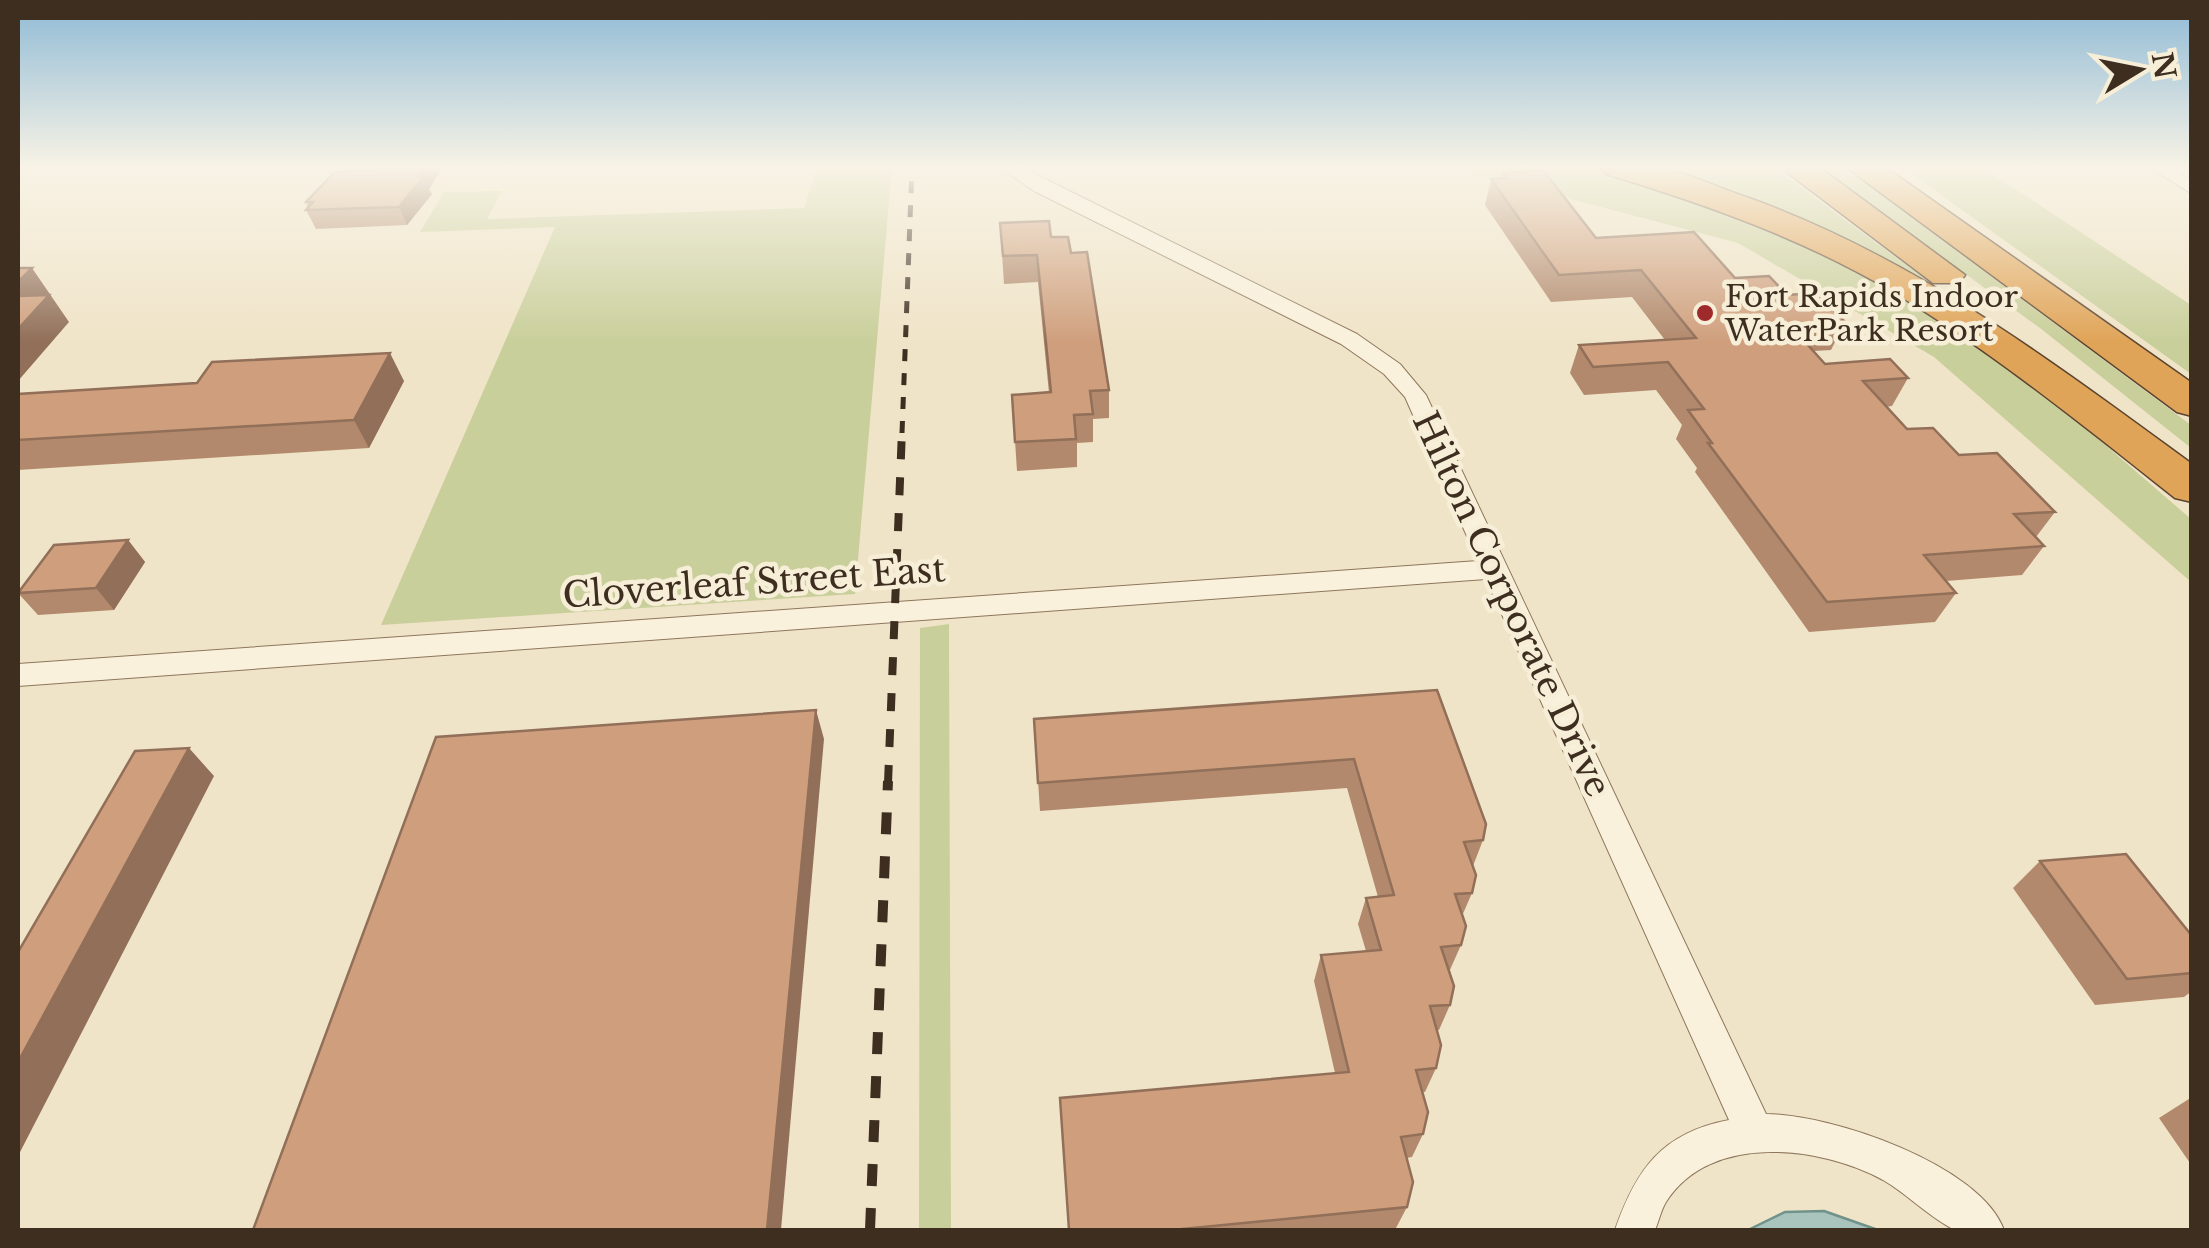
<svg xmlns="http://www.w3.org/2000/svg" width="2209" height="1248" viewBox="0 0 2209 1248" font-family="'Libre Baskerville',serif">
	<rect width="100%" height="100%" fill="#f0e4c8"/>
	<!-- green -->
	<path fill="#c9cf9b" d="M817,167H892L855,594L381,625L555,227L420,232L444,192L502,191L487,219L804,208Z
		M1449,167H1597L1639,178L1792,235L1951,323L2074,418L2191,519V582L1934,357L1738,243Z
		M1636,167H1774L1964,308Z
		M1818,167H1840L1871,187L2191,425V448L2040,328Z
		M1902,167H1982L2191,305V374Z
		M949,624L951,1230H919L920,628Z"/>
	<!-- water -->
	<path fill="#a9c4bc" stroke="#6f938a" stroke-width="2.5" d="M1824,1211L1878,1230H1748L1785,1212Z"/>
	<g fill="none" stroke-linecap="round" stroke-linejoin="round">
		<!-- street casing -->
		<g stroke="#8d765c" stroke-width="2">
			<path id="street" d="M999,167H1021L1357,334L1400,364L1426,395L1766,1114C1831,1114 1981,1165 2004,1230C1990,1230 1963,1235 1951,1228C1927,1215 1907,1194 1883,1180C1821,1146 1710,1132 1666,1202C1661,1210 1659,1221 1655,1230H1615C1636,1170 1661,1133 1729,1120L1486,579L18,686V664L1478,561L1405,397L1384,374L1341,344L1034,191Z
				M2149,167H2170L2192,181V194Z"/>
		</g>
		<!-- highway casing -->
		<g stroke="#5b4430" stroke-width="3">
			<path id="highway" d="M1601,167C1619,167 1638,165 1655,167C1686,172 1719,188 1749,198C1915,258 2051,361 2192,464V502L2175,498C2084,426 1993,352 1893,292C1804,239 1705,204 1606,174Z
				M1780,167H1819L1965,275L1959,283H1933Z
				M1846,167H1885L2192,383V416L2177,412Z"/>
		</g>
		<!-- street -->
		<use href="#street" fill="#faf1dc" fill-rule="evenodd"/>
		<!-- highway -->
		<use href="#highway" fill="#e0a458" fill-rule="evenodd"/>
		<!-- rail-far2 -->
		<path stroke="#3d2e20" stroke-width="5" stroke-dasharray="12 12" stroke-linecap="butt" d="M902,433L912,167"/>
		<!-- rail-far1 -->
		<path stroke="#3d2e20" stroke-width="8" stroke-dasharray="18 18" stroke-linecap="butt" d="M888,783L902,430"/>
		<!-- rail -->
		<path stroke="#3d2e20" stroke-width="10" stroke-dasharray="22 22" stroke-linecap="butt" d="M870,1230L888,781"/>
	</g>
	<!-- wall -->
	<path fill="#b2896c" d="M422,167H443L429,189L432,194L407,225L316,229L306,210L308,208L306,202Z
		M1503,173L1596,238L1735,278L1787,295L1845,322L1831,350L1814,351L1825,364L1908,378L1892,406L1886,407L1907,429L1959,455L2055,512L2036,537L2044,546L2022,575L1946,581L1956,593L1935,622L1809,632L1695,472L1697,468L1676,439L1682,425L1656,390L1584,395L1570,373L1579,345L1665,340L1632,297L1551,302L1485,205L1491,179L1501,178Z
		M1000,223L1051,237L1071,253L1109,390V418L1093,419V442L1077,443V467L1017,471L1012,395L1049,393L1038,282L1004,284Z
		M404,381L369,448L18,470V394Z
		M128,540L145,562L114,610L38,615L18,593Z
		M1437,690L1483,840L1473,866L1472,893L1462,916L1461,945L1449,972L1450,1005L1439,1030H1437L1436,1068L1425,1092H1422L1423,1134L1412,1157L1406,1158L1407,1207L1396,1228L1376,1230H1069L1335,1073L1314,981L1321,955L1366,951L1358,924L1366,898L1378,897L1347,788L1040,811L1034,719Z
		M2040,861L2192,936V991L2184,997L2095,1005L2013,888Z
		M2192,1097V1166L2159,1118Z"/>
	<!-- shaded-wall -->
	<path fill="#916f58" d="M424,167H443L429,189L432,194L407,225L399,207Z
		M32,268L69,322L18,381V282Z
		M390,353L404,381L369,448L354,420Z
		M128,540L145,562L114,610L96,588Z
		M816,710L824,739L781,1230H767Z
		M189,748L214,776L18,1156V1062Z"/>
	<!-- building -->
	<path fill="#cf9f7d" stroke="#916f58" stroke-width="2.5" d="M424,167L418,176H424L399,207L306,210L313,202H306L335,172Z
		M1543,170L1596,238L1694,232L1735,278L1769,276L1787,295L1817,293L1845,322L1790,325L1825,364L1890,359L1908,378L1863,381L1907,429L1933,428L1959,455L1997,453L2055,512L2014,514L2044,546L1924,555L1956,593L1827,602L1708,443H1712L1688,410L1704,409L1668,362L1593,367L1579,345L1696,338L1641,270L1559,275L1491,179L1507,178L1503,173Z
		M1049,221L1051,237H1068L1071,253L1087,252L1109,390L1090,391L1093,414L1074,415L1076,439L1015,442L1012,395L1051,392L1037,255L1003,256L1000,223Z
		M18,268H32L18,282Z
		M49,295L18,329V296Z
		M390,353L354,420L18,440V394L197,383L212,362Z
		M128,540L96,588L18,593L54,545Z
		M1437,690L1486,824L1483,840L1464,842L1476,875L1472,893L1455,894L1466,926L1461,945L1441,947L1454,986L1450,1005L1430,1006L1441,1045L1436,1068L1416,1070L1428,1112L1423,1134L1401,1137L1413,1182L1407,1207L1172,1230H1069L1060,1098L1349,1072L1321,955L1381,950L1366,898L1394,895L1354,759L1038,783L1034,719Z
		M816,710L767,1230H253L436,737Z
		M189,748L18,1062V952L135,751Z
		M2126,854L2192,936V973L2127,979L2040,861Z"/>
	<!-- sky -->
	<linearGradient id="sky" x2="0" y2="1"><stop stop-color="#8fbad6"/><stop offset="0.49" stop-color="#f8f3e6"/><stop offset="1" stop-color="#f8f3e6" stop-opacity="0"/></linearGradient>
	<rect width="2209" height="342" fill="url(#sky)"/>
	<!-- markers -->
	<circle fill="#9e2a2b" stroke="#f7eed8" stroke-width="4" cx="1705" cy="313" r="10"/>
	<g text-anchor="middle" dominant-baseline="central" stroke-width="9" stroke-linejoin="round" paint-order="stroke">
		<!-- far-poi labels -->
		<g font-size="30" fill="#3d2e20" stroke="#f7eed8" text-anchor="start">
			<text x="1725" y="296">Fort Rapids Indoor<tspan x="1725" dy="34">WaterPark Resort</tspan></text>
		</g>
		<!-- street labels -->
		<g font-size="35" fill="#3d2e20" stroke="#f7eed8">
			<text transform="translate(754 582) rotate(-4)">Cloverleaf Street East</text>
			<text transform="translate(1512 604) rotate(65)">Hilton Corporate Drive</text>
		</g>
	</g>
	<!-- border -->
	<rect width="2209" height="1248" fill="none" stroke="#3d2e20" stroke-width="40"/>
	<!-- north arrow -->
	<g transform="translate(2139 70) rotate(80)" stroke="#f7eed8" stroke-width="8" paint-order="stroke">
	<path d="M0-8L18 38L0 25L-18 38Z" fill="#3d2e20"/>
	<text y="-15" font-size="28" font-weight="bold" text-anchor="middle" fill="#3d2e20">N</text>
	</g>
</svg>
